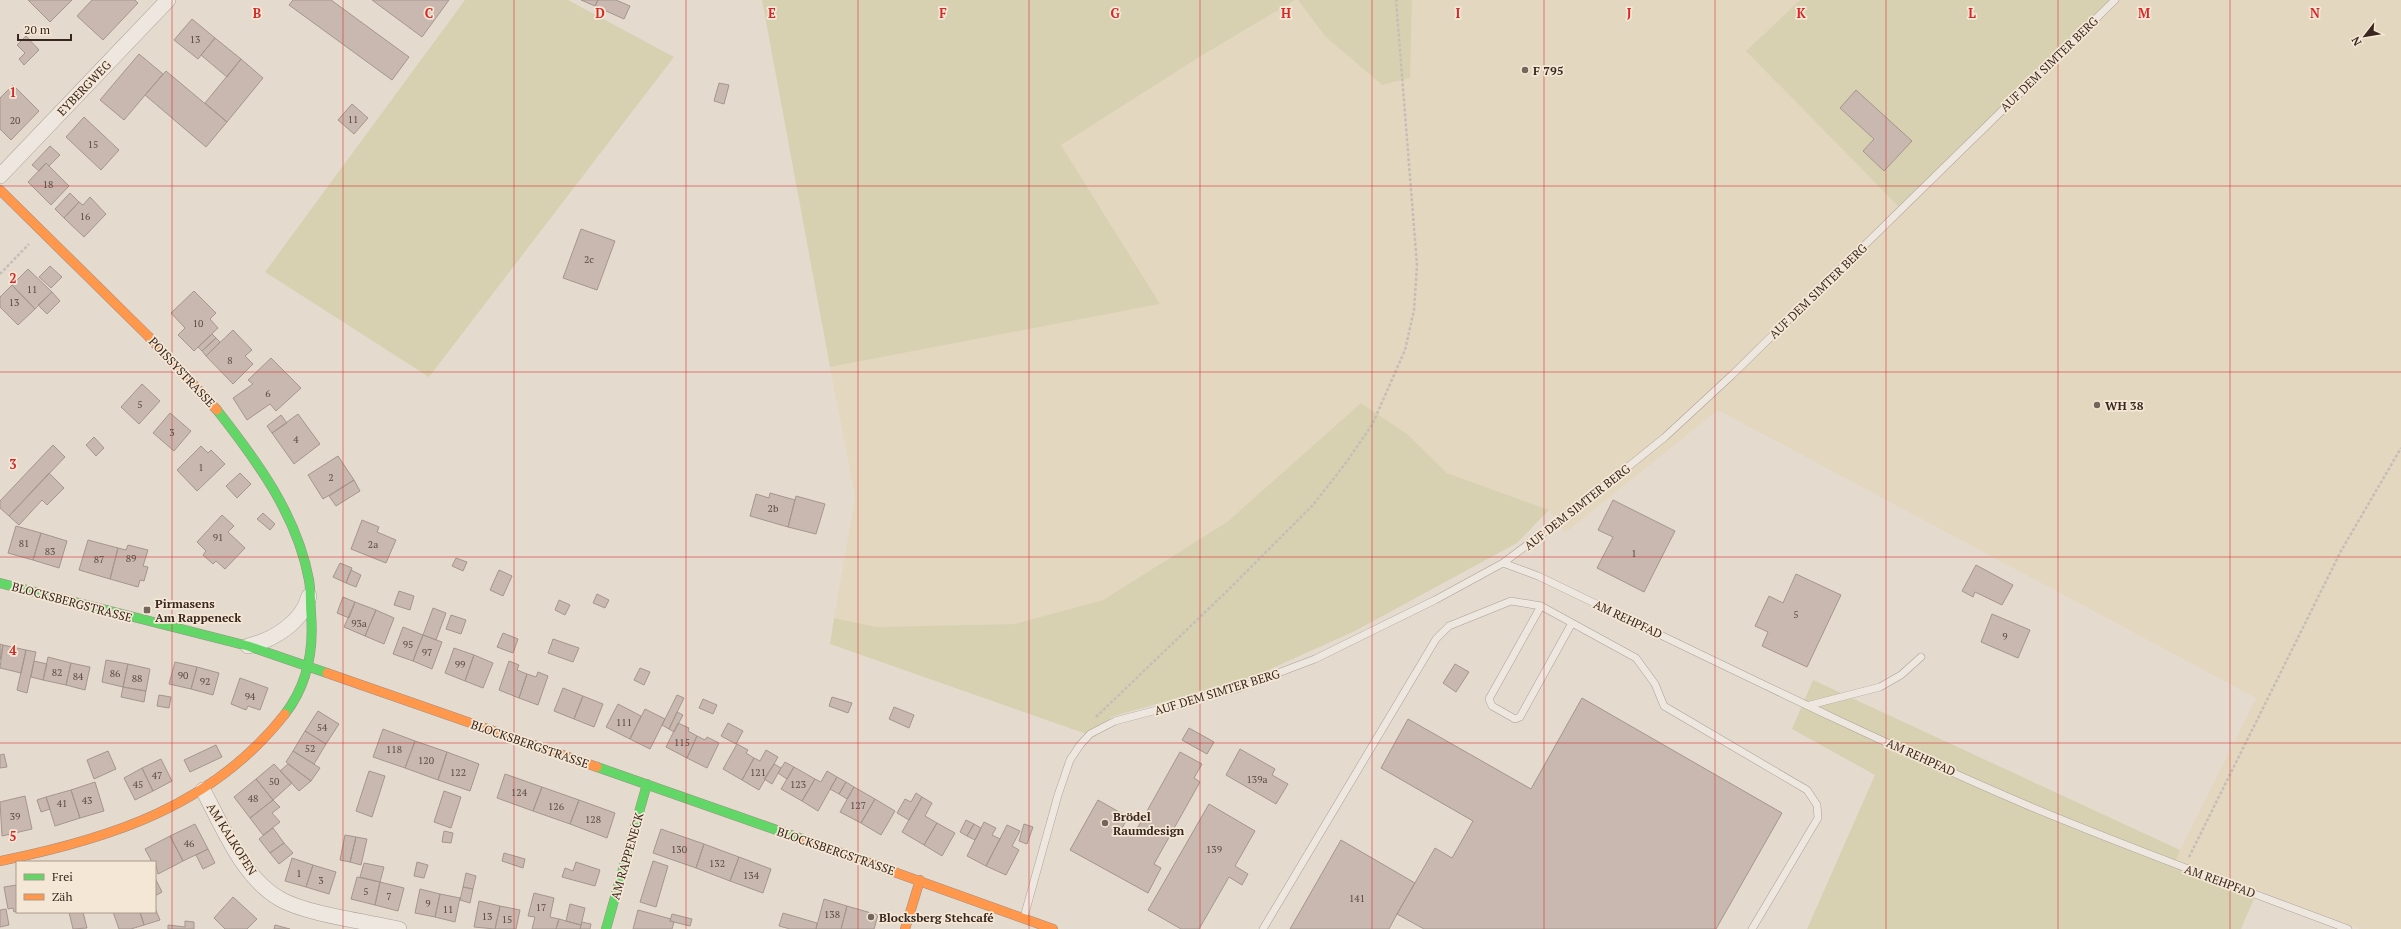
<svg xmlns="http://www.w3.org/2000/svg" width="2401" height="929" viewBox="0 0 2401 929" font-family="'PT Serif',serif">
	<rect width="100%" height="100%" fill="#e5dace"/>
	<!-- farmland -->
	<path fill="#e4d7bf" d="M1295,0H1298L1325,36L1412,0H1800L1746,51L2115,0H2401V929H2360L2256,894L2175,864L2180,850L2256,698L1718,410L1565,533L1549,510L1447,473L1407,434L1361,403L1227,522L1103,600L1014,624L876,627L834,618L855,497L830,367L1160,304L1061,145L1201,56Z"/>
	<!-- green -->
	<path fill="#d7d1b1" d="M465,0H568L674,57L429,377L265,272Z
		M762,0H1295L1201,56L1061,145L1160,304L830,367Z
		M1298,0H1412L1410,78L1382,85L1325,36Z
		M1800,0H2115L1901,209L1746,51Z
		M1361,403L1407,434L1447,473L1549,510L1517,543L1355,631L1255,676L1111,717L1095,737L830,644L834,618L876,627L1014,624L1103,600L1227,522Z
		M1813,680L2180,850L2175,864L2256,894L2241,929H1807L1875,775L1792,729Z"/>
	<!-- building -->
	<path fill="#c8b8af" stroke="#a5968d" d="M28,0H72L50,22Z
		M92,0H135L138,3L103,40L77,16Z
		M293,0H331L409,57L392,80L289,5Z
		M372,0H449L422,37Z
		M581,0H598L595,6Z
		M598,0H616L630,6L624,19L595,6Z
		M192,19L215,38L198,59L174,40Z
		M26,36L39,50L24,65L19,59L25,53L17,45Z
		M215,38L241,59L227,77L201,55Z
		M139,54L163,74L124,120L100,100Z
		M241,59L263,78L227,122L205,103Z
		M166,71L227,122L206,147L145,95Z
		M719,83L729,85L724,104L714,101Z
		M13,85L39,111L11,140L0,129V98Z
		M1856,90L1912,141L1884,171L1863,151L1874,139L1840,108Z
		M352,104L368,118L354,134L338,120Z
		M84,117L119,150L101,170L66,137Z
		M50,146L60,155L49,166L46,163L39,171L32,165Z
		M46,163L69,186L51,205L28,182Z
		M70,193L79,202L64,218L55,209Z
		M90,197L106,214L84,237L64,218L79,202L83,205Z
		M581,229L615,241L597,290L563,278Z
		M50,266L62,277L51,288L39,277Z
		M28,269L52,292L35,309L12,285Z
		M12,285L35,309L18,325L0,307V297Z
		M194,291L216,313L210,319L218,328L194,351L178,335L185,328L171,313Z
		M52,292L60,301L47,314L38,305Z
		M233,330L252,350L245,356L253,364L233,384L206,356Z
		M212,334L216,338L202,351L198,347Z
		M216,338L220,342L206,356L202,351Z
		M271,358L301,388L276,411L270,404L247,420L233,398L253,384L248,380Z
		M142,384L160,401L139,424L121,407Z
		M170,413L191,431L174,451L153,433Z
		M298,414L320,444L294,464L272,433Z
		M281,415L287,423L272,433L267,426Z
		M94,437L104,448L96,456L86,445Z
		M53,445L65,457L9,516L0,508V501Z
		M201,446L208,453L211,450L225,464L197,491L177,470Z
		M338,456L354,480L323,499L308,475Z
		M49,473L64,488L47,505L42,500L19,525L9,516Z
		M240,473L251,484L237,498L226,486Z
		M354,480L360,491L336,506L329,496Z
		M770,493L795,500L788,527L750,516L756,494L769,498Z
		M796,496L825,504L816,534L788,527Z
		M1613,500L1675,531L1644,592L1597,568L1613,537L1598,530Z
		M263,513L275,524L270,530L257,519Z
		M222,515L234,526L228,532L245,548L225,569L216,561L213,564L203,555L206,551L197,542Z
		M362,520L379,527L377,532L396,540L386,563L351,549Z
		M16,526L41,533L33,560L8,553Z
		M41,533L67,541L59,568L33,560Z
		M88,540L118,548L110,579L79,570Z
		M128,545L148,550L143,566L148,567L144,581L140,580L138,587L110,579L118,548L126,550Z
		M456,558L467,562L463,571L452,566Z
		M340,563L352,568L346,583L333,577Z
		M1976,565L2013,585L2002,605L1975,592L1973,597L1962,591Z
		M351,570L361,575L356,587L346,583Z
		M499,570L512,576L503,596L490,590Z
		M1796,574L1841,595L1807,667L1762,646L1768,632L1755,626L1769,596L1783,603Z
		M399,591L414,596L410,610L394,605Z
		M597,594L609,600L605,608L593,603Z
		M343,597L355,602L349,618L337,613Z
		M559,600L570,605L565,615L555,610Z
		M355,602L376,610L365,636L344,627Z
		M433,608L446,613L436,640L423,635Z
		M376,610L394,618L384,644L365,636Z
		M1992,614L2030,630L2018,658L1981,642Z
		M451,615L466,620L461,634L446,629Z
		M403,627L423,635L413,661L393,654Z
		M503,633L518,639L513,653L497,647Z
		M423,635L442,642L432,669L413,661Z
		M553,639L579,648L573,662L548,653Z
		M0,644L3,645L0,660Z
		M3,645L26,650L21,673L0,668Z
		M454,648L474,655L465,681L445,673Z
		M26,650L36,652L27,693L17,690Z
		M474,655L493,663L483,688L465,681Z
		M48,657L71,663L66,685L43,680Z
		M106,660L128,664L123,687L102,682Z
		M34,661L47,664L43,680L31,677Z
		M509,661L519,665L517,670L527,674L519,698L499,690Z
		M175,662L197,667L191,689L169,684Z
		M71,663L90,667L85,690L66,685Z
		M128,664L150,669L146,691L123,687Z
		M1455,664L1469,672L1456,692L1443,683Z
		M197,667L219,673L213,695L191,689Z
		M640,668L650,672L644,685L634,680Z
		M538,672L548,676L538,705L519,698L527,674L536,677Z
		M240,678L268,688L260,710L248,706L246,710L231,704Z
		M123,687L146,691L144,702L121,697Z
		M563,688L583,696L574,719L554,711Z
		M159,695L171,697L169,708L157,706Z
		M677,695L684,698L669,729L662,725Z
		M583,696L603,704L594,727L574,719Z
		M832,697L852,703L848,713L829,706Z
		M1582,698L1782,813L1716,929H1424L1397,914L1435,848L1452,858L1473,821L1381,768L1408,719L1531,789Z
		M703,699L717,705L713,714L699,708Z
		M618,704L641,716L630,739L606,727Z
		M894,707L914,715L909,728L889,719Z
		M645,709L665,719L650,749L630,739Z
		M318,711L339,724L326,744L305,731Z
		M677,712L683,715L674,732L669,729Z
		M678,723L689,728L688,731L697,736L687,758L666,747Z
		M728,723L743,731L736,744L721,736Z
		M1189,728L1214,742L1207,754L1182,740Z
		M383,729L415,741L405,768L373,757Z
		M305,731L326,744L314,764L293,751Z
		M697,736L705,740L707,737L719,743L707,768L687,758Z
		M415,741L447,752L438,780L405,768Z
		M737,744L748,750L746,753L754,758L742,780L723,769Z
		M216,745L222,757L190,772L184,760Z
		M1240,749L1275,769L1272,775L1288,784L1276,804L1226,775Z
		M766,750L778,757L759,790L742,780L754,758L760,761Z
		M108,751L116,769L94,779L87,760Z
		M293,751L320,768L311,781L286,762Z
		M447,752L479,764L470,791L438,780Z
		M1180,752L1202,764L1194,778L1200,782L1154,864L1161,868L1148,893L1070,850L1098,800L1128,817L1121,830L1133,836Z
		M4,754L7,767L0,768V755Z
		M161,759L172,781L153,791L142,768Z
		M785,762L794,767L787,779L778,773Z
		M274,764L292,783L273,800L256,779Z
		M288,764L311,781L299,791L280,771Z
		M774,764L781,768L772,784L764,779Z
		M794,767L815,779L802,801L781,789Z
		M142,768L153,791L135,800L124,778Z
		M369,771L385,776L372,817L356,811Z
		M827,771L837,777L818,811L802,801L815,779L821,782Z
		M505,774L542,787L533,811L497,798Z
		M837,777L846,782L839,794L830,789Z
		M256,779L273,800L250,818L234,797Z
		M95,782L104,811L80,818L71,790Z
		M846,782L854,787L847,799L839,794Z
		M542,787L579,800L570,824L533,811Z
		M854,787L875,799L861,823L840,812Z
		M71,790L80,818L55,826L46,797Z
		M444,791L461,797L451,828L434,822Z
		M916,793L922,797L909,820L897,813L905,799L911,802Z
		M25,796L32,829L2,836L0,802Z
		M46,797L50,809L41,812L37,800Z
		M922,797L932,803L925,816L937,823L924,845L902,832Z
		M875,799L895,811L881,835L861,823Z
		M273,800L280,807L272,813L280,822L263,835L250,818Z
		M579,800L615,813L607,838L570,824Z
		M1209,804L1255,831L1235,866L1248,874L1242,885L1229,877L1199,929H1181L1148,910Z
		M966,820L974,824L967,836L960,832Z
		M984,822L996,828L992,835L1000,839L986,866L967,856Z
		M937,823L955,833L942,856L924,845Z
		M195,824L208,849L183,861L170,836Z
		M974,824L981,828L975,840L967,836Z
		M1024,824L1033,827L1027,844L1019,841Z
		M1007,825L1020,831L1012,846L1019,850L1006,875L986,866Z
		M273,828L284,843L270,853L259,839Z
		M661,829L704,844L696,868L653,853Z
		M444,831L453,833L451,843L442,842Z
		M345,835L356,837L350,862L340,860Z
		M170,836L183,861L158,874L155,862H152L145,849Z
		M356,837L367,839L361,865L350,862Z
		M1341,840L1415,883L1397,914L1389,929H1290Z
		M284,843L293,853L279,864L270,853Z
		M704,844L739,857L730,881L696,868Z
		M208,849L215,863L203,869L196,855Z
		M504,853L525,859L523,868L502,861Z
		M739,857L771,869L763,893L730,881Z
		M292,858L313,865L306,887L285,881Z
		M653,861L668,866L656,907L640,902Z
		M417,862L428,865L424,878L414,876Z
		M576,862L600,870L595,886L562,877L565,868L573,871Z
		M364,863L384,867L380,882L360,877Z
		M313,865L336,872L329,894L306,887Z
		M466,873L476,876L473,889L463,887Z
		M357,877L380,882L375,905L351,899Z
		M155,878L162,892L155,896Z
		M380,882L404,888L398,911L375,905Z
		M17,885V911L14,912L13,908L8,909L4,887Z
		M463,887L473,889L470,903L460,900Z
		M420,889L440,894L435,917L415,913Z
		M534,893L554,898L550,917L559,919L556,929H532L535,917L528,916Z
		M440,894L460,898L455,922L435,917Z
		M233,897L257,919L247,929H225L214,918Z
		M824,899L847,906L841,929H816Z
		M479,901L500,906L495,929L474,927Z
		M570,904L585,908L581,925L566,921Z
		M500,906L520,910L516,929H495Z
		M847,906L878,915L874,929H841Z
		M155,908L160,920L144,925L140,912H155Z
		M6,909L9,925L0,927V910Z
		M638,910L671,919L670,921L674,922L672,929H633Z
		M69,912H83L87,928L73,929Z
		M113,912H140L144,925L131,929H119Z
		M783,913L817,923L816,929H790L779,926Z
		M672,914L692,919L690,926L670,921Z
		M559,919L581,925L580,929H556Z
		M185,921L194,922V929H168V925L185,927Z
		M582,922L591,924L590,929H580Z
		M275,925L290,929H274Z"/>
	<g fill="none" stroke-linecap="round" stroke-linejoin="round">
		<!-- lane casing -->
		<g stroke="#aaa097" stroke-width="8">
			<path id="lane" d="M1503,563L1538,576C1701,654 1863,735 2029,806C2134,850 2242,889 2348,929
				M1541,606L1489,699L1492,706L1515,719L1520,717L1572,623
				M1810,705L1880,687L1901,675L1921,657
				M1024,917L1058,795L1070,760L1080,745L1090,734L1115,721L1236,689L1315,659L1435,600L1503,563L1582,504L1665,437L1732,375L2115,0
				M1263,929L1436,639L1449,626L1511,601L1541,606L1636,658L1655,684L1664,706L1807,790L1817,805L1818,818L1752,929"/>
		</g>
		<!-- street casing -->
		<g stroke="#aaa097" stroke-width="16">
			<path id="street" d="M0,176L168,0
				M248,646C273,640 302,623 309,596
				M203,790C223,827 242,877 280,899C306,914 368,922 399,929"/>
		</g>
		<!-- fast casing -->
		<g stroke="#9a8f87" stroke-width="10">
			<path id="fast" d="M217,410C257,461 297,515 309,580C311,591 310,603 311,614C314,650 308,684 285,714
				M0,583L248,646L327,673
				M597,767L805,840
				M606,929L647,784"/>
		</g>
		<!-- slow casing -->
		<g stroke="#9a8f87" stroke-width="10">
			<path id="slow" d="M0,190L148,336L217,410
				M327,673L597,767
				M805,840L1053,929
				M0,861C110,839 213,806 285,714
				M905,929L920,880"/>
		</g>
		<!-- path -->
		<path stroke="#c5beb7" stroke-width="2.5" stroke-dasharray="3 2" stroke-linecap="butt" d="M0,274L29,244
			M1096,717L1225,593L1313,505L1345,464L1372,425L1405,350L1414,310L1417,265L1396,0
			M2189,857L2341,551L2401,448"/>
		<!-- lane -->
		<use href="#lane" stroke="#ede7e0" stroke-width="7"/>
		<!-- street -->
		<use href="#street" stroke="#ede7e0" stroke-width="15"/>
		<!-- fast -->
		<use href="#fast" stroke="#63d668" stroke-width="9"/>
		<!-- slow -->
		<use href="#slow" stroke="#ff974d" stroke-width="9"/>
	</g>
	<!-- grid -->
	<path fill="none" stroke="#d62828" stroke-width="1" stroke-opacity="0.55" d="M172,0V929M343,0V929M514,0V929M686,0V929M858,0V929M1029,0V929M1200,0V929M1372,0V929M1544,0V929M1715,0V929M1886,0V929M2058,0V929M2230,0V929M0,186H2401M0,372H2401M0,557H2401M0,743H2401"/>
	<!-- markers -->
	<g fill="#75665c" stroke="#f5e7d5" stroke-width="1.5">
		<circle cx="1525" cy="70" r="4"/>
		<circle cx="2097" cy="405" r="4"/>
		<rect x="143" y="606" width="8" height="8" rx="2"/>
		<circle cx="1105" cy="823" r="4"/>
		<circle cx="871" cy="917" r="4"/>
	</g>
	<g text-anchor="middle" dominant-baseline="central" stroke-width="3.5" stroke-linejoin="round" paint-order="stroke">
		<!-- number labels -->
		<g font-size="10" fill="#5d4b43">
			<text x="195" y="39">13</text>
			<text x="353" y="119">11</text>
			<text x="15" y="120">20</text>
			<text x="93" y="144">15</text>
			<text x="48" y="184">18</text>
			<text x="85" y="216">16</text>
			<text x="589" y="259">2c</text>
			<text x="32" y="289">11</text>
			<text x="14" y="302">13</text>
			<text x="198" y="323">10</text>
			<text x="230" y="360">8</text>
			<text x="268" y="393">6</text>
			<text x="140" y="404">5</text>
			<text x="172" y="432">3</text>
			<text x="296" y="439">4</text>
			<text x="201" y="467">1</text>
			<text x="331" y="477">2</text>
			<text x="773" y="508">2b</text>
			<text x="218" y="537">91</text>
			<text x="24" y="543">81</text>
			<text x="373" y="544">2a</text>
			<text x="50" y="551">83</text>
			<text x="1634" y="553">1</text>
			<text x="131" y="558">89</text>
			<text x="99" y="559">87</text>
			<text x="1796" y="614">5</text>
			<text x="359" y="623">93a</text>
			<text x="2005" y="636">9</text>
			<text x="408" y="644">95</text>
			<text x="427" y="652">97</text>
			<text x="460" y="664">99</text>
			<text x="57" y="672">82</text>
			<text x="115" y="673">86</text>
			<text x="183" y="675">90</text>
			<text x="78" y="676">84</text>
			<text x="137" y="678">88</text>
			<text x="205" y="681">92</text>
			<text x="250" y="696">94</text>
			<text x="624" y="722">111</text>
			<text x="322" y="727">54</text>
			<text x="682" y="742">115</text>
			<text x="310" y="748">52</text>
			<text x="394" y="749">118</text>
			<text x="426" y="760">120</text>
			<text x="458" y="772">122</text>
			<text x="758" y="772">121</text>
			<text x="157" y="775">47</text>
			<text x="1257" y="779">139a</text>
			<text x="274" y="781">50</text>
			<text x="138" y="784">45</text>
			<text x="798" y="784">123</text>
			<text x="519" y="792">124</text>
			<text x="253" y="798">48</text>
			<text x="87" y="800">43</text>
			<text x="62" y="803">41</text>
			<text x="858" y="805">127</text>
			<text x="556" y="806">126</text>
			<text x="15" y="816">39</text>
			<text x="593" y="819">128</text>
			<text x="189" y="843">46</text>
			<text x="679" y="849">130</text>
			<text x="1214" y="849">139</text>
			<text x="717" y="863">132</text>
			<text x="299" y="873">1</text>
			<text x="751" y="875">134</text>
			<text x="321" y="880">3</text>
			<text x="366" y="891">5</text>
			<text x="389" y="896">7</text>
			<text x="1357" y="898">141</text>
			<text x="428" y="903">9</text>
			<text x="541" y="907">17</text>
			<text x="448" y="909">11</text>
			<text x="832" y="914">138</text>
			<text x="487" y="916">13</text>
			<text x="507" y="919">15</text>
		</g>
		<!-- street labels -->
		<g font-size="12" fill="#39271f" stroke="#f5e7d5">
			<text transform="translate(2049 64) rotate(-44)">AUF DEM SIMTER BERG</text>
			<text transform="translate(84 88) rotate(-46)">EYBERGWEG</text>
			<text transform="translate(1818 291) rotate(-44)">AUF DEM SIMTER BERG</text>
			<text transform="translate(182 372) rotate(47)">POISSYSTRASSE</text>
			<text transform="translate(1577 507) rotate(-38)">AUF DEM SIMTER BERG</text>
			<text transform="translate(72 602) rotate(15)">BLOCKSBERGSTRASSE</text>
			<text transform="translate(1628 619) rotate(25)">AM REHPFAD</text>
			<text transform="translate(1217 692) rotate(-17)">AUF DEM SIMTER BERG</text>
			<text transform="translate(530 744) rotate(19)">BLOCKSBERGSTRASSE</text>
			<text transform="translate(1921 757) rotate(24)">AM REHPFAD</text>
			<text transform="translate(232 839) rotate(58)">AM KALKOFEN</text>
			<text transform="translate(836 851) rotate(19)">BLOCKSBERGSTRASSE</text>
			<text transform="translate(627 856) rotate(-74)">AM RAPPENECK</text>
			<text transform="translate(2220 881) rotate(20)">AM REHPFAD</text>
		</g>
		<!-- poi labels -->
		<g font-size="12" font-weight="bold" fill="#39271f" stroke="#f5e7d5" text-anchor="start">
			<text x="1533" y="70">F 795</text>
			<text x="2105" y="405">WH 38</text>
			<text x="155" y="603">Pirmasens<tspan x="155" dy="14">Am Rappeneck</tspan></text>
			<text x="1113" y="816">Brödel<tspan x="1113" dy="14">Raumdesign</tspan></text>
			<text x="879" y="917">Blocksberg Stehcafé</text>
		</g>
	</g>
	<g font-size="13" text-anchor="middle" font-weight="bold" fill="#d62828" stroke="#f5e7d5" stroke-width="3.5" stroke-linejoin="round" paint-order="stroke">
		<text x="257" y="18">B</text>
		<text x="429" y="18">C</text>
		<text x="600" y="18">D</text>
		<text x="772" y="18">E</text>
		<text x="943" y="18">F</text>
		<text x="1115" y="18">G</text>
		<text x="1286" y="18">H</text>
		<text x="1458" y="18">I</text>
		<text x="1629" y="18">J</text>
		<text x="1801" y="18">K</text>
		<text x="1972" y="18">L</text>
		<text x="2144" y="18">M</text>
		<text x="2315" y="18">N</text>
		<text x="13" y="97">1</text>
		<text x="13" y="283">2</text>
		<text x="13" y="469">3</text>
		<text x="13" y="655">4</text>
		<text x="13" y="841">5</text>
	</g>
	<!-- legend -->
	<rect x="16" y="861" width="140" height="52" fill="#f5e7d5" stroke="#aa9a8c"/>
	<rect x="24" y="874" width="20" height="6" fill="#63d668" stroke="#aa9a8c"/>
	<text x="52" y="881" font-size="12" fill="#39271f">Frei</text>
	<rect x="24" y="894" width="20" height="6" fill="#ff974d" stroke="#aa9a8c"/>
	<text x="52" y="901" font-size="12" fill="#39271f">Zäh</text>
	<!-- north arrow -->
	<g transform="translate(2365 36) rotate(239)" stroke="#f5e7d5" stroke-width="3" paint-order="stroke">
	<path d="M0-3L7 15L0 10L-7 15Z" fill="#39271f"/>
	<text y="-6" font-size="11" font-weight="bold" text-anchor="middle" fill="#39271f">N</text>
	</g>
	<!-- scale -->
	<path d="M18 34v6h53v-6" fill="none" stroke="#39271f" stroke-width="2"/>
	<text x="24" y="34" font-size="12" fill="#39271f" stroke="#f5e7d5" stroke-width="3" paint-order="stroke">20 m</text>
</svg>
